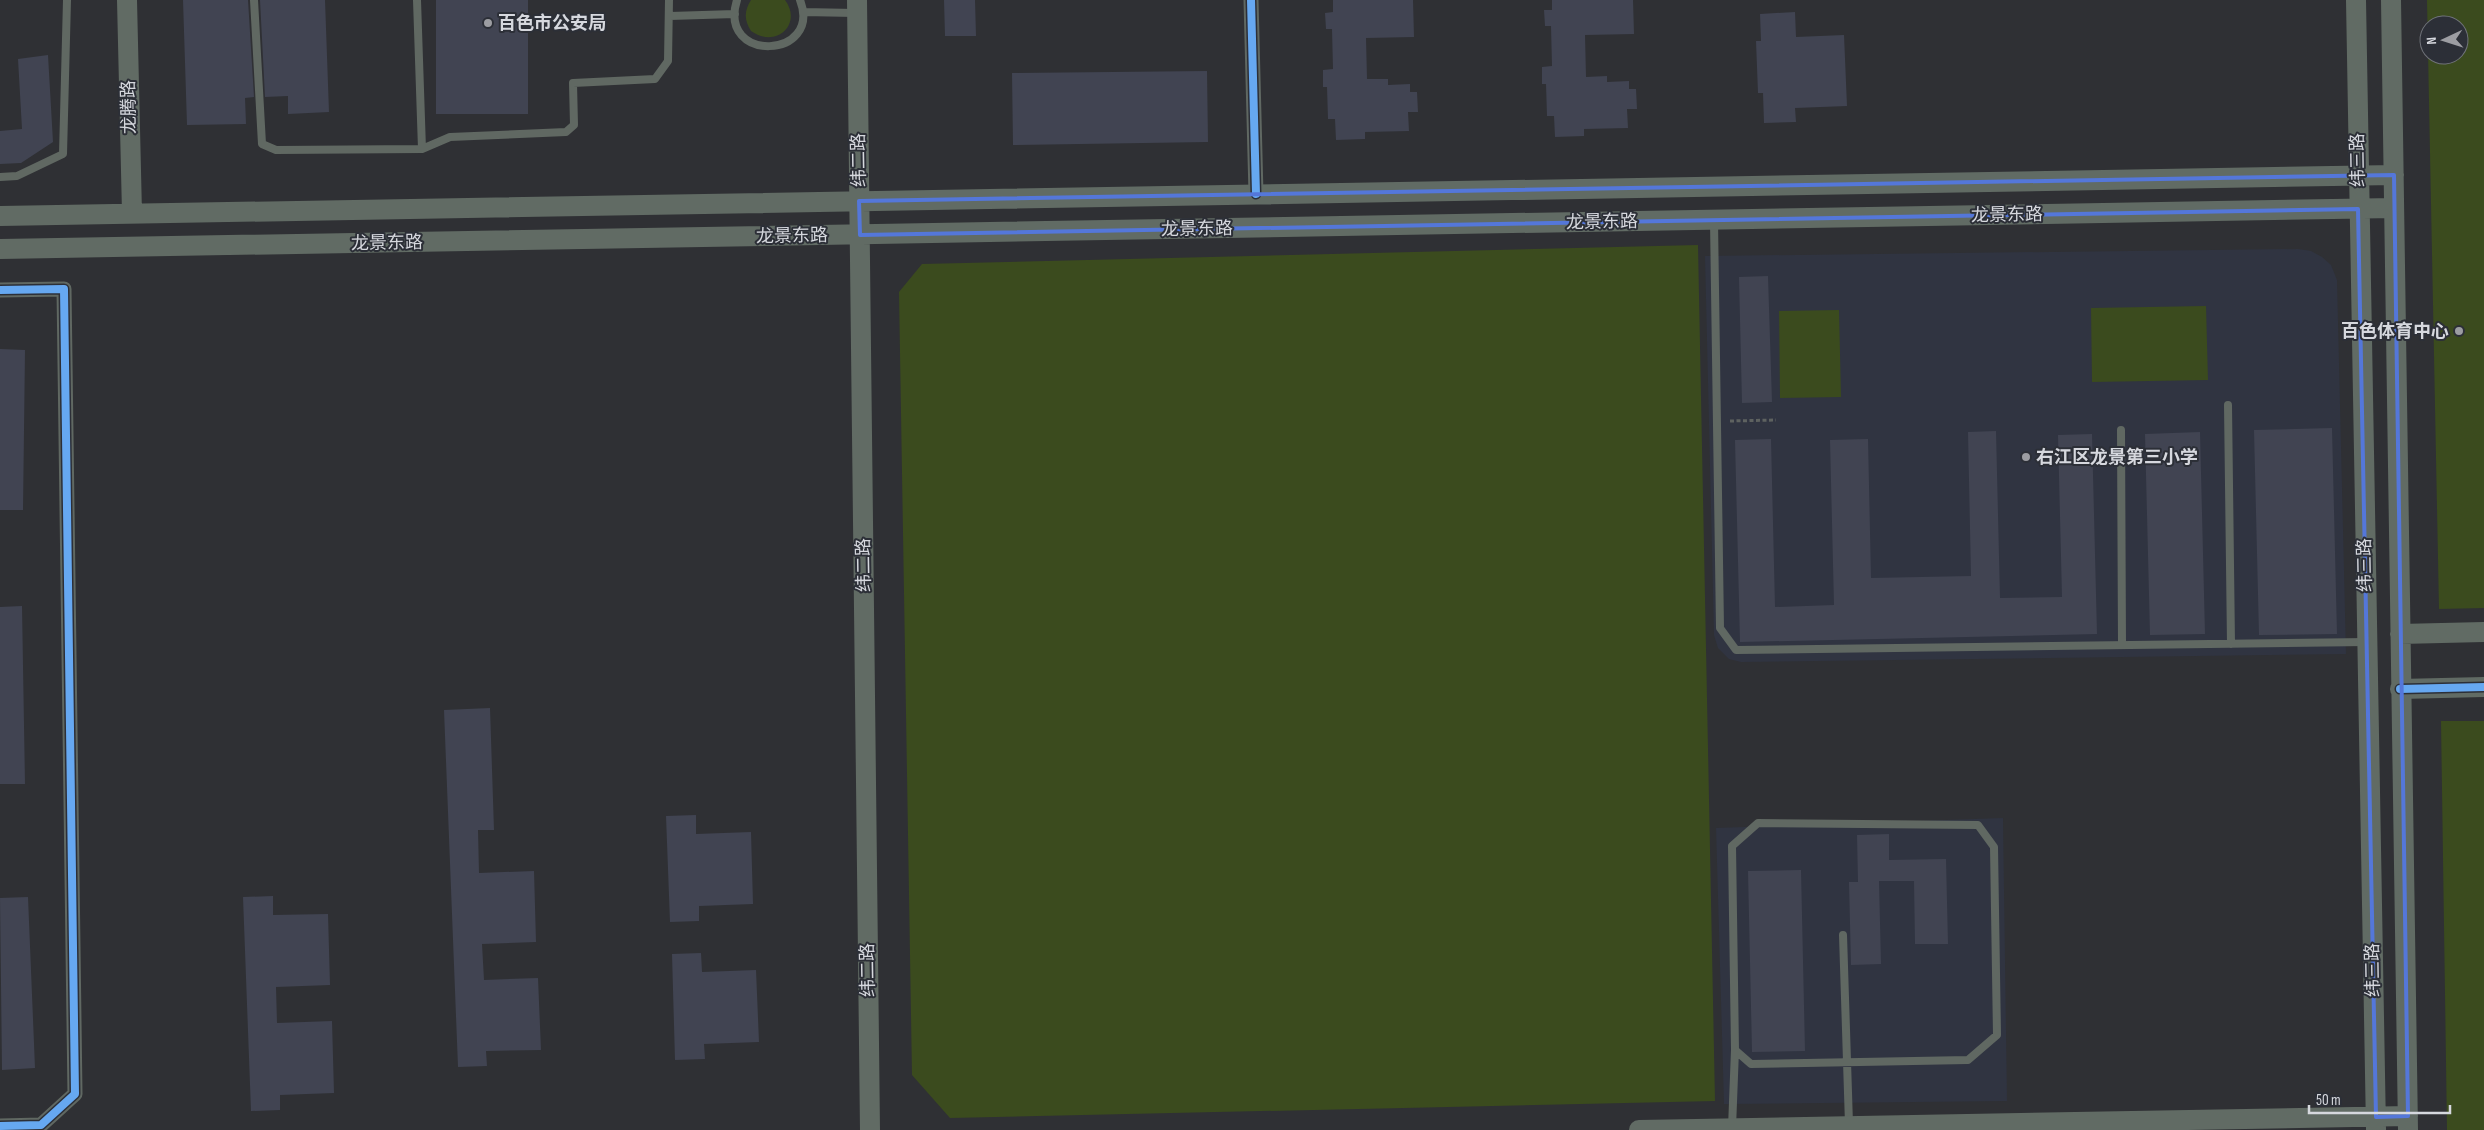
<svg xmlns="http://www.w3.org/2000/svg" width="2484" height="1130" viewBox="0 0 2484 1130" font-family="'Sofia Sans Condensed','Noto Sans SC',sans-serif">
	<rect width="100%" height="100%" fill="#2f3034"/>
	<!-- built -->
	<path fill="#303441" d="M2298,249L2311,251L2322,257L2331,265L2337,280L2346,654L1741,662L1729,659L1718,648L1714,635L1705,256Z
		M2003,818L2007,1101L1724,1104L1716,828Z"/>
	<!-- green -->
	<path fill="#3b4b1e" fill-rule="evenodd" d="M751,0H785C803,24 776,49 751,31C744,20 744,11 751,0Z
		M2427,0H2484V608L2439,609ZM2429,25H2459V55H2429Z
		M1698,245L1715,1101L950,1118L912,1075L899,292L922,264Z
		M2206,306L2208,380L2092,382L2091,308Z
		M1839,310L1841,397L1780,398L1779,311Z
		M2441,721H2484V1130H2447Z"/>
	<!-- building -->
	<path fill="#414452" d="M183,0H248L254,97L245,98L246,124L187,125Z
		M260,0H325L329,112L288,114V96L265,97Z
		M436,0H528V114H436Z
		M944,0H975L976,36H945Z
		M1333,0H1413L1414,37L1366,38L1367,79H1388V85L1410,84V92H1417L1418,112H1408L1409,131L1365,132V139L1336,140L1335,119H1328L1327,87H1323V70L1333,69L1332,29H1326L1325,13L1333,12Z
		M1552,0H1633L1634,34L1585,35L1586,77L1607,76V82L1629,81V89H1636L1637,109H1627L1628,128L1584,129V136L1555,137L1554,116H1547L1546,84H1542V67L1552,66L1551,26H1545L1544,10H1552Z
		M1795,12L1796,37L1844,35L1847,106L1795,108L1796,122L1764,123L1763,93H1758L1756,41H1761L1760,14Z
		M48,55L53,142L21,163L0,164V131L22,129L18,59Z
		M1207,71L1208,142L1013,145L1012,73Z
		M1768,276L1772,402L1742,403L1739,277Z
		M0,349L25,350L23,510H0Z
		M2332,428L2337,634L2259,635L2254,430Z
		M1996,431L2000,598L2062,597L2058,435L2092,434L2097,634L1740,642L1735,440L1771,439L1775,607L1834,605L1830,440L1868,439L1871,578L1971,576L1968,432Z
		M2200,432L2205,634L2150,635L2145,434Z
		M22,606L25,784H0V607Z
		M490,708L494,830H478L479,873L534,871L536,942L482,944L484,980L538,978L541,1050L486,1051L487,1066L458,1067L444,710Z
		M696,815V834L751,832L753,904L699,906V921L670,922L666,816Z
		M1889,834V860L1946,859L1948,944H1915L1914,881H1879L1881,964L1851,965L1849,882H1858L1857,835Z
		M1801,870L1805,1051L1752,1052L1748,871Z
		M273,896V915L328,914L330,985L276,987L277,1023L332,1021L334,1093L280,1095V1110L251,1111L243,897Z
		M28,897L35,1068L2,1070L0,898Z
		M701,953L702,972L756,970L759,1042L704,1044L705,1059L675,1060L672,954Z"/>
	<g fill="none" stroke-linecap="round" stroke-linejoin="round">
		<!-- path -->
		<path stroke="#5e6260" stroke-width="3" stroke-dasharray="4 2.5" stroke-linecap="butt" d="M1730,421L1776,420"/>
		<!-- lane -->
		<path stroke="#606862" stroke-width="8" d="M254,0L262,144L276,150L422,149L450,137L566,132L574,125L573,83L655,79L668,61L669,0
			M417,0L422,149
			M737,0C717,64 823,59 800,0
			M803,12L855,13
			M670,16L735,14
			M0,177L17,176L63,154L67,0
			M1714,221L1720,628L1736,650L2367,642
			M2228,405L2231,644
			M2121,430L2122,645
			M1758,823L1978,825L1994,847L1997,1035L1968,1060L1751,1064L1735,1050L1732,846Z
			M1843,935L1849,1124
			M1732,1128L1735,1050"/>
		<!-- street -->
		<path stroke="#606862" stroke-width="15" d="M1251,0L1256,194
			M0,290L64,289L75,1094L41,1125L0,1126"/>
		<!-- secondary -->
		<path stroke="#616b64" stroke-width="20" d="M127,0L132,213
			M857,0L870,1130
			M2356,0L2376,1130
			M2391,0L2408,1130
			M0,216L2394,175
			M0,249L2394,208
			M2400,634L2484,632
			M2400,689L2484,687
			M1639,1130L2408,1116"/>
		<!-- cycleway casing -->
		<g stroke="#2c2f37" stroke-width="11">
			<path id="cycleway" d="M1251,0L1256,194
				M0,290L64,289L75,1094L41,1125L0,1126
				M2400,689L2484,687"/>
		</g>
		<!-- cycleway -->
		<use href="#cycleway" stroke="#66a8f1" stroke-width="8"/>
	</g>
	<!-- marked area -->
	<path fill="none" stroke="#5477da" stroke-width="4" stroke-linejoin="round" d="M2394,175L2408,1116L2376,1117L2358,209L860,235L859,201Z"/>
	<!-- markers -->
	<g fill="#9c9da2" stroke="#2c2f37" stroke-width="2">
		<circle cx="488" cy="23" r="5"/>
		<circle cx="2459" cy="331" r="5"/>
		<circle cx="2026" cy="457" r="5"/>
	</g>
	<g text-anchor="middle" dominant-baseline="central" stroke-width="4" stroke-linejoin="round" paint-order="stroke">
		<!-- poi labels -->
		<g font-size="18" font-weight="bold" fill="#d6d8de" stroke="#2c2f37" text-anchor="start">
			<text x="498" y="23">百色市公安局</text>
			<text x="2449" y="331" text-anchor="end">百色体育中心</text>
			<text x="2036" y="457">右江区龙景第三小学</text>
		</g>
		<!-- street labels -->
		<g font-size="18" fill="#d6d8de" stroke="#2c2f37">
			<text transform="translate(129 107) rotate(-91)">龙腾路</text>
			<text transform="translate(859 160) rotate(-91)">纬二路</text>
			<text transform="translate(2358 160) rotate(-91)">纬三路</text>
			<text transform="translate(2007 215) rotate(-1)">龙景东路</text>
			<text transform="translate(1602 222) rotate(-1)">龙景东路</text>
			<text transform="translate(1197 229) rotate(-1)">龙景东路</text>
			<text transform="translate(792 236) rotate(-1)">龙景东路</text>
			<text transform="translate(387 243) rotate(-1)">龙景东路</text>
			<text transform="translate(864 565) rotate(-91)">纬二路</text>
			<text transform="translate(2365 565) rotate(-91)">纬三路</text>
			<text transform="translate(868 970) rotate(-91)">纬二路</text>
			<text transform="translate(2373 970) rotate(-91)">纬三路</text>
		</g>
	</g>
	<!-- north arrow -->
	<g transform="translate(2444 40) rotate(266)"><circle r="24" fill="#2c2f37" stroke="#70737a"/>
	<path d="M0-4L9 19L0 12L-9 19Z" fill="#9c9da2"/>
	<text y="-8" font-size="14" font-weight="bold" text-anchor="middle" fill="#d6d8de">N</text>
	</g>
	<!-- scale -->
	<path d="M2309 1105v8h141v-8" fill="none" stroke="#d6d8de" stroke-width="2.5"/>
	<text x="2316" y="1105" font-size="15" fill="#d6d8de" stroke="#2c2f37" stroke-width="4" paint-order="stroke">50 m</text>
</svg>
